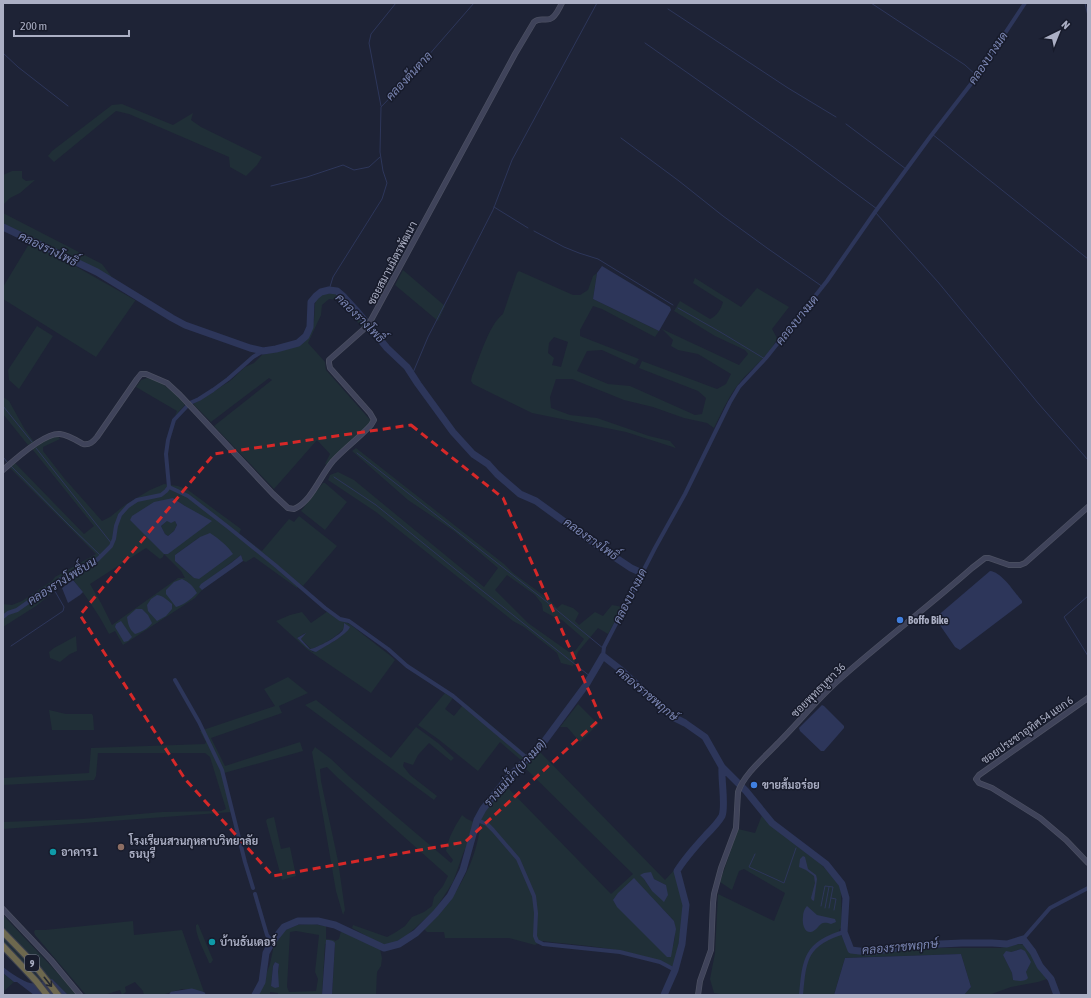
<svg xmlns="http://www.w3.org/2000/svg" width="1091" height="998" viewBox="0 0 1091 998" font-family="'Asap Condensed',Sarabun,sans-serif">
	<rect width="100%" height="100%" fill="#1e2336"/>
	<!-- green -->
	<path fill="#202f37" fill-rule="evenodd" d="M122,104L173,125L193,113L191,120L201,127L262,157L257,165L246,176L230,167L229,157L129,114L116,111L54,162L48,156L52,151L112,105Z
		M12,171H22V178L26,181L35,180L20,193L10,198L3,205V175Z
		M3,213L102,264L114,280L3,223Z
		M29,242L75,266L135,300V301L96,357L3,299V287L29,244Z
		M403,270L445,306L438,321L395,285Z
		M519,271L573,295H580L588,290L593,276L597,273L593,299L659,331L655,337L602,309L593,306L580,330V336L639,359L635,365L602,350L587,351L577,371L608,384L630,386L695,415L702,414L706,398L698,391L639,368L642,361L717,389L726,384L731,374L698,354L678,350L671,346L673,340L662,329L739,365L748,354L745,350L715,336L674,311L680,301L710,319C717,316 721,309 723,302L693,283L695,278L741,307L757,288L789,307L772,329L777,338C772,353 751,369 741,381C729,395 722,412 714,428L707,423L684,418L653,407L624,400L572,379H556L550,397L551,408L570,415L597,418L649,436L670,441L676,448L626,432L532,413L473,384L471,381L472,376C479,360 489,324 503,314L517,273ZM554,337L568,342L561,367L552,365L554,358L548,353L549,343Z
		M333,293L341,297L365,324L362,327L338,300L329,299L322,305L321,315L308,343L325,362L326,370L372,422L328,465L325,464L330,454L317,440L274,489L214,426L272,380L269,378L211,422L193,404L230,381L245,367L254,363L262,355L293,347L301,343L307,336L314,321L315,304L317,297L322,294Z
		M37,326L53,336L19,389L9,380L8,370Z
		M147,378L160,382L178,396L185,405L175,416L177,411L136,387L141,380Z
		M3,397L9,401L24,428L34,442L28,445L3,414Z
		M58,436L60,439L43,447V451L64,478L102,521L110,517L125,505L150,490L164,484L178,486L188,490L241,529L239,534L262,551L289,519L294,522L299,516L337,546L303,586L300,584L297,588L254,557L246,562L243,561L241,555L199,587L202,590L195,598L123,645L115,631L109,634C98,613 85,594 70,576L56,586L57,589L36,606L3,627V604L12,605L22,601L52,581L55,577L96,554L10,468L15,463L84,534L94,526L33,450V448L51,437ZM173,498L185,506L169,554L130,520ZM200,537L194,578L175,561V555ZM146,548L160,559L163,557L164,554L181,571L185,578H178L112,625L101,603L90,584Z
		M356,448L504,564L513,573L547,598L557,608L562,604L573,608L579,613L575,621L579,625L595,612L603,616L612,605L623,607L608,634L598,628L578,652L573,666L561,663L557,653L524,627L513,621L376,512L328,480L330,475L338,472L354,480L484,587L498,568L454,531L408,500L352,451ZM507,575L535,595L542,604L543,611L556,618L562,620L584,639L575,651L569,652L528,623L495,590Z
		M323,483H325L347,502L325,530L301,511Z
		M167,521H175L177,525L174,531L168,536L165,534L161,526Z
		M328,611L351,625L392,657L395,660L371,693L308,650L276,621L290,615L302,612L311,623ZM344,628L336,640L313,652L297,638L305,633L301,639L311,649C320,647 338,636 344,628Z
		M76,636L77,651L70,654L60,662L50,658L49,652L54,648Z
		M288,677L308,693L279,706L282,713L211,738L225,766L300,742L303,751L224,773L232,812L3,829V822L83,819L162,812L221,811L226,809L210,757L205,753H98L96,776L94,780L3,785V778L89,773L91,748L205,744L206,742L200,731L275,706L264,689Z
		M445,693L453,698L445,709L454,716L462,706L466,704L528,756L522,761L500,742L478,771L438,739L418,725Z
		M316,700L391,758L416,727L438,743L454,758L451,761L429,743L418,755L413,765L404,762L403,766L410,775L437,796L434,800L305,705Z
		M578,704L598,724L580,742L567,727H560Z
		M49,710L66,714H92L93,716L94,730H52Z
		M315,747L331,759L351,778L451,863L453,860L446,851C448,838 455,826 462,815L467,819L474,822L467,847L464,851L453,882L435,910L404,938L388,945L379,943L352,928L353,925L387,937L396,932L405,926L412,917L424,912L432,906L434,897L443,886L448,876L338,778L327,767L320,769L321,781L338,861L345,910L343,915L336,891L312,752Z
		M539,751L665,880L678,866L680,871L683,903V911L682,925L674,967C661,962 648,957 634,954C604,946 573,945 543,941L535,945L509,938H445L444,932H427L423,928C443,916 462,884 471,862C475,852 478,840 480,829C480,826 480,823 481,820C484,807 497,795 507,787L611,894L633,874L524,767ZM640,875L654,879L666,885L652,891L644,879ZM634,879L674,921L675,937L673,946Z
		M762,815L797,845L818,861L838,882L841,891L842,927L839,930L848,950L854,953L939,948H1000L1019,944L1025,945L1030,951L1047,979L1038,982L1011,987L989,995H964L971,987L961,954L845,958L834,995H720V994L714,993L710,979L715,953L718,894L774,921L785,893L744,869L739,871L732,890L720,882L738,829L755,833ZM1021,949L1029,966L1026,972L1013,980L1012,973L1003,955L1011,952Z
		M274,817L281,849L290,847L296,876L282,880L266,821L267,819Z
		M3,915L67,983L77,995H68L52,979L33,983L3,952Z
		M133,921L134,935L182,930L204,992L194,990L182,989L162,995H144L143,991L135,982L125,987L126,992L122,995L120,990L104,995H86L35,935L34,932L35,930H45Z
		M198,924L213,960L211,963H209L208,960C204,951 195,934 196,925Z
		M312,924L326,926V939L334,940L335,941L339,939L341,931L380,949L382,958L381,966L377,972L376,995H332L335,943L325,944L322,995H278V993L270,992V995H258L270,964L275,940L281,932L297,925ZM296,931L319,935L315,972L318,979L316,991L289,992L287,987L290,932ZM275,962L279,965L278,972V987L271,986L273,966Z
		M3,973L14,982L3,992Z"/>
	<!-- water -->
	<path fill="#2d365a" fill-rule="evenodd" d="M602,266L670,307L671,310L659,331L593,299L597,273Z
		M173,498L185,506L212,521L168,554H164L130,520L132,516L154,502ZM167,521L171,523L175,521L177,525L174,531L168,536L165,534L161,526Z
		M210,533C219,539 227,545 233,554L199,579L194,578L175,561V555L200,537Z
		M241,555L243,561L202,590L199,587L201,584L231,563Z
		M990,571C1002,572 1014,592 1022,601V603L960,650L955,647L935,618Z
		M182,579C189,582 193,586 197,593C191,599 184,605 176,607L166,594V590L174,582Z
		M73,580L83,592L80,595L68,603L62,588Z
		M157,595C164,596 167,600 172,604V609L166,616L157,621L148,611L147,605L151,599Z
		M136,609H142L148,615L152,623C149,628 141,632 135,634C129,629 128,624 127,617Z
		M121,621L132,637L128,641L124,642L115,627L116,624Z
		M344,623L350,627C347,635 324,647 316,652C308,651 303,643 297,638L306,633L301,639L310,649C317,648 339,636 343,630C344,627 344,626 344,623Z
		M822,705L824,706L844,726V728L824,751H821L800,731L799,728Z
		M803,856L805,857L808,869L816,875L817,879L814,901L812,900L811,898L815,883L814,876L806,870L799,867L800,859Z
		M651,872L654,879L666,885L668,895L664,902L652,891L644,879L640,875L644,873Z
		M634,878L674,921L676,929L671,957H667L617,907L613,900L618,893Z
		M807,906L817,915L835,919L836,922L831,924C827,923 825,922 821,924C818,926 816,931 811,932C804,933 802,923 803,917C803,913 804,909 807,906Z
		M326,940C330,940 333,940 335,943L332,995H322Z
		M1021,949L1025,951L1031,962L1026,972L1028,978C1025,982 1018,981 1013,980L1012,973L1003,955L1006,951L1011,952Z
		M961,954L971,987L964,995H834L845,958Z
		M275,962L279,964L278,972L279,987L275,988L271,986L273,966Z
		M3,967C9,972 24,982 30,983C37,984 46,981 52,979L68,995H34L17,982H14L3,973Z"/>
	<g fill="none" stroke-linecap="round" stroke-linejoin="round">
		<!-- stream -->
		<path stroke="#2d365a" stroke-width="1" d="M871,3L965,65L977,76
			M1085,3L1088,16
			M668,9L788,88L836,117
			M645,43L796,149L877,209
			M3,53L18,67L68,106
			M381,106L369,43L371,34L396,3
			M846,124L906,169
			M932,134L1088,259
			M621,138L679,181L723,216L767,248L823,287
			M271,186L307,177L343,165L354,170L369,167L380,157
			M494,207L528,228
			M875,212L938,282L1038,403L1088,460
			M534,231L564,247L579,253L598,259L673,305
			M329,290L333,277L382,199L387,183L383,171L380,152L381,107L407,80L474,3
			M678,308L722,333L765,359
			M412,375L428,337L493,210L512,160L597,3
			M3,406L32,442
			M36,448L112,544
			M357,453L547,602L604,649
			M3,457L8,463
			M10,465L70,526L101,556
			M334,477L376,505L455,569L591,677
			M1088,596L1064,617L1088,656
			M11,646L63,611L64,607L52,586
			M755,854L749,867L784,883L796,848
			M831,898L836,899L834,910
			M821,906L825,886L833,887L829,908
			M825,908L829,887"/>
		<!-- canal -->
		<path stroke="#2d365a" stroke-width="4" d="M169,487L188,496L228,527L275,565L325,608L340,619L349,621L388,649L407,666L453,696L528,759
			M3,617L8,613L17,610L61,579L81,568L91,564L98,559L111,546L114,539L116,526L120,515L128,506L137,500L161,495L166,491L169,487L166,454L168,440L174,420L190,403L199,399L213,390L228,379L253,357L263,351
			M603,656L604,647L655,548L685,494L730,402L739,387L766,358L827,281L875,212L930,137L974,80L1025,3
			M175,680L199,722L222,770L245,862L253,888
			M477,820L487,824L493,830L518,859L534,896L536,913L535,936L537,941L543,944L620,952L660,962L675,970
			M255,894L267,935L272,942
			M1023,939L1050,908L1088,888
			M801,995C804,959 806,943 844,932"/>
		<!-- river -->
		<path stroke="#2d365a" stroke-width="7" d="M3,227L97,272L172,318L185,325L250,348L263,351L276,349L298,343L306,336L310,327L311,302L316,296L321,292L329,290L337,291L344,297L356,310L387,348L407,367L418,384L453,432L473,454L488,464L497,474L520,494L536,501L598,546L631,568L642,573
			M173,995L192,992L202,995
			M255,995L262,982L266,953L272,942L284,927L298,921H318L335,925L384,948L399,944L416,933L436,913L450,896L463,870L477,820L483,809L506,780L543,743L586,685L603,656L621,670L673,717L685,723L705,737L722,767L746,791L772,823L826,864L842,884L846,898L844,932L851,950L868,952L919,945L962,943H992L1007,944L1023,939L1033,952L1040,966L1051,979L1057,995
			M664,995L675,970L682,944L686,905L677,871C685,858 695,847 706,835C711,830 718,823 722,816C726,806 721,780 722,767"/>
		<!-- secondary casing -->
		<g stroke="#4c5062" stroke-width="6">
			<path id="secondary" d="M3,470C14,460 45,432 60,434C68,435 76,440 83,444C90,445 93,442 97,437L137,379L141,374H146L167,383L180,395L273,494L288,508L294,509C312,501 320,476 333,461C345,448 359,438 371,425L374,420L370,413L330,368L329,363V360L364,329L370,322L515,54L534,22C540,17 544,21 550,19C556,17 559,8 562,3
				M1088,698L979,775L976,779L979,783L992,788L1040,818L1066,840L1088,863
				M3,909L51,960L80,995
				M698,995L700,981L711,950L713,903L714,894L721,868L736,828L738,792C744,774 765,757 778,743C800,721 818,698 841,678C884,640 929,606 972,568L985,558H989L1009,565H1020L1025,563L1088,507"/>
		</g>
		<!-- highway casing -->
		<g stroke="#393d4e" stroke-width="8">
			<path id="highway" d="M3,932L33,963L58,995
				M3,946L36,981L47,995"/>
		</g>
		<!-- secondary -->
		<use href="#secondary" stroke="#3f435a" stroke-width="4.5"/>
		<!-- highway -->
		<use href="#highway" stroke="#6d684e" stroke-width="6"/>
	</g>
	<!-- one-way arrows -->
	<defs><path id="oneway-shaft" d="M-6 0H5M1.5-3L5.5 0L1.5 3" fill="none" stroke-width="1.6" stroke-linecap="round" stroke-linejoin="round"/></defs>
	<use stroke="#242730" href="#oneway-shaft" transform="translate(48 982) rotate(51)"/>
	<!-- marked area -->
	<path fill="none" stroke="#d62828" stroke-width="3" stroke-dasharray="8 5" stroke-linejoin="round" d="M411,425L503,498L601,718L465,842L273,876L185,779L80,615L214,454Z"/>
	<!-- markers -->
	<g fill="#3f7fe0" stroke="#171b2b" stroke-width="1.5">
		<circle cx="900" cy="620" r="4"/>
		<circle cx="754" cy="785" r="4"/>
	</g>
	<circle fill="#8d6e63" stroke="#171b2b" stroke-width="1.5" cx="121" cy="847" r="4"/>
	<g fill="#0f9aa8" stroke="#171b2b" stroke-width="1.5">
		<circle cx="53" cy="852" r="4"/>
		<circle cx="212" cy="942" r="4"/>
	</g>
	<g text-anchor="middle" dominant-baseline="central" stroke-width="3" stroke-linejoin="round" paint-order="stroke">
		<!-- shield labels -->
		<rect fill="#171b2b" stroke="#7f8396" stroke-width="1" x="25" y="955" width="14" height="16" rx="3"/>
		<g font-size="10" font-weight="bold" fill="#abafc4">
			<text x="32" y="963">9</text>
		</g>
		<!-- street labels -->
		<g font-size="11" fill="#abafc4" stroke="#171b2b">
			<text transform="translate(392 263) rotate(-62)">ซอยสมานมิตรพัฒนา</text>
			<text transform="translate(818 690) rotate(-45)">ซอยพุทธบูชา 36</text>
			<text transform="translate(1027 730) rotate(-35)">ซอยประชาอุทิศ 54 แยก 6</text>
		</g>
		<!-- poi labels -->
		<g font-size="11" font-weight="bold" fill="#abafc4" stroke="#171b2b" text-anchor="start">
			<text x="908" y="620">Boffo Bike</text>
			<text x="762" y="785">ขายส้มอร่อย</text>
			<text x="129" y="841">โรงเรียนสวนกุหลาบวิทยาลัย<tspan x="129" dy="13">ธนบุรี</tspan></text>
			<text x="61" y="852">อาคาร 1</text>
			<text x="220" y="942">บ้านธันเดอร์</text>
		</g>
		<!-- water labels -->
		<g font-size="12" font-style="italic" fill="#7a85b2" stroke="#171b2b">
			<text transform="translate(988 58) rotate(-56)">คลองบางมด</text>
			<text transform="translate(409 76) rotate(-47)">คลองต้นตาล</text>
			<text transform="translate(48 249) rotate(26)">คลองรางโพธิ์</text>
			<text transform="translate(360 318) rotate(45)">คลองรางโพธิ์</text>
			<text transform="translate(797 320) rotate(-51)">คลองบางมด</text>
			<text transform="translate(591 539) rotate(35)">คลองรางโพธิ์</text>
			<text transform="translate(62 581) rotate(-32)">คลองรางโพธิ์บน</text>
			<text transform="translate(630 596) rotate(-63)">คลองบางมด</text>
			<text transform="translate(647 694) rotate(40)">คลองราชพฤกษ์</text>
			<text transform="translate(515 773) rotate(-48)">รางแม่น้ำ (บางมด)</text>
			<text transform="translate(900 947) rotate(-5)">คลองราชพฤกษ์</text>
		</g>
	</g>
	<!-- border -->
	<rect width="1091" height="998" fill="none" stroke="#abafc4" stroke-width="8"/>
	<!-- north arrow -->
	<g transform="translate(1059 32) rotate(43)" stroke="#171b2b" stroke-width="3" paint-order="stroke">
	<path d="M0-3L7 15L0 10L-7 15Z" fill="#abafc4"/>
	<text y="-6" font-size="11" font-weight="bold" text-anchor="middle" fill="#abafc4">N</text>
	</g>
	<!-- scale -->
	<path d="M14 30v6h115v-6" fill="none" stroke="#abafc4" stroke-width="2"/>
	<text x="20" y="30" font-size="12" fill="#abafc4" stroke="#171b2b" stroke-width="3" paint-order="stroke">200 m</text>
</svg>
